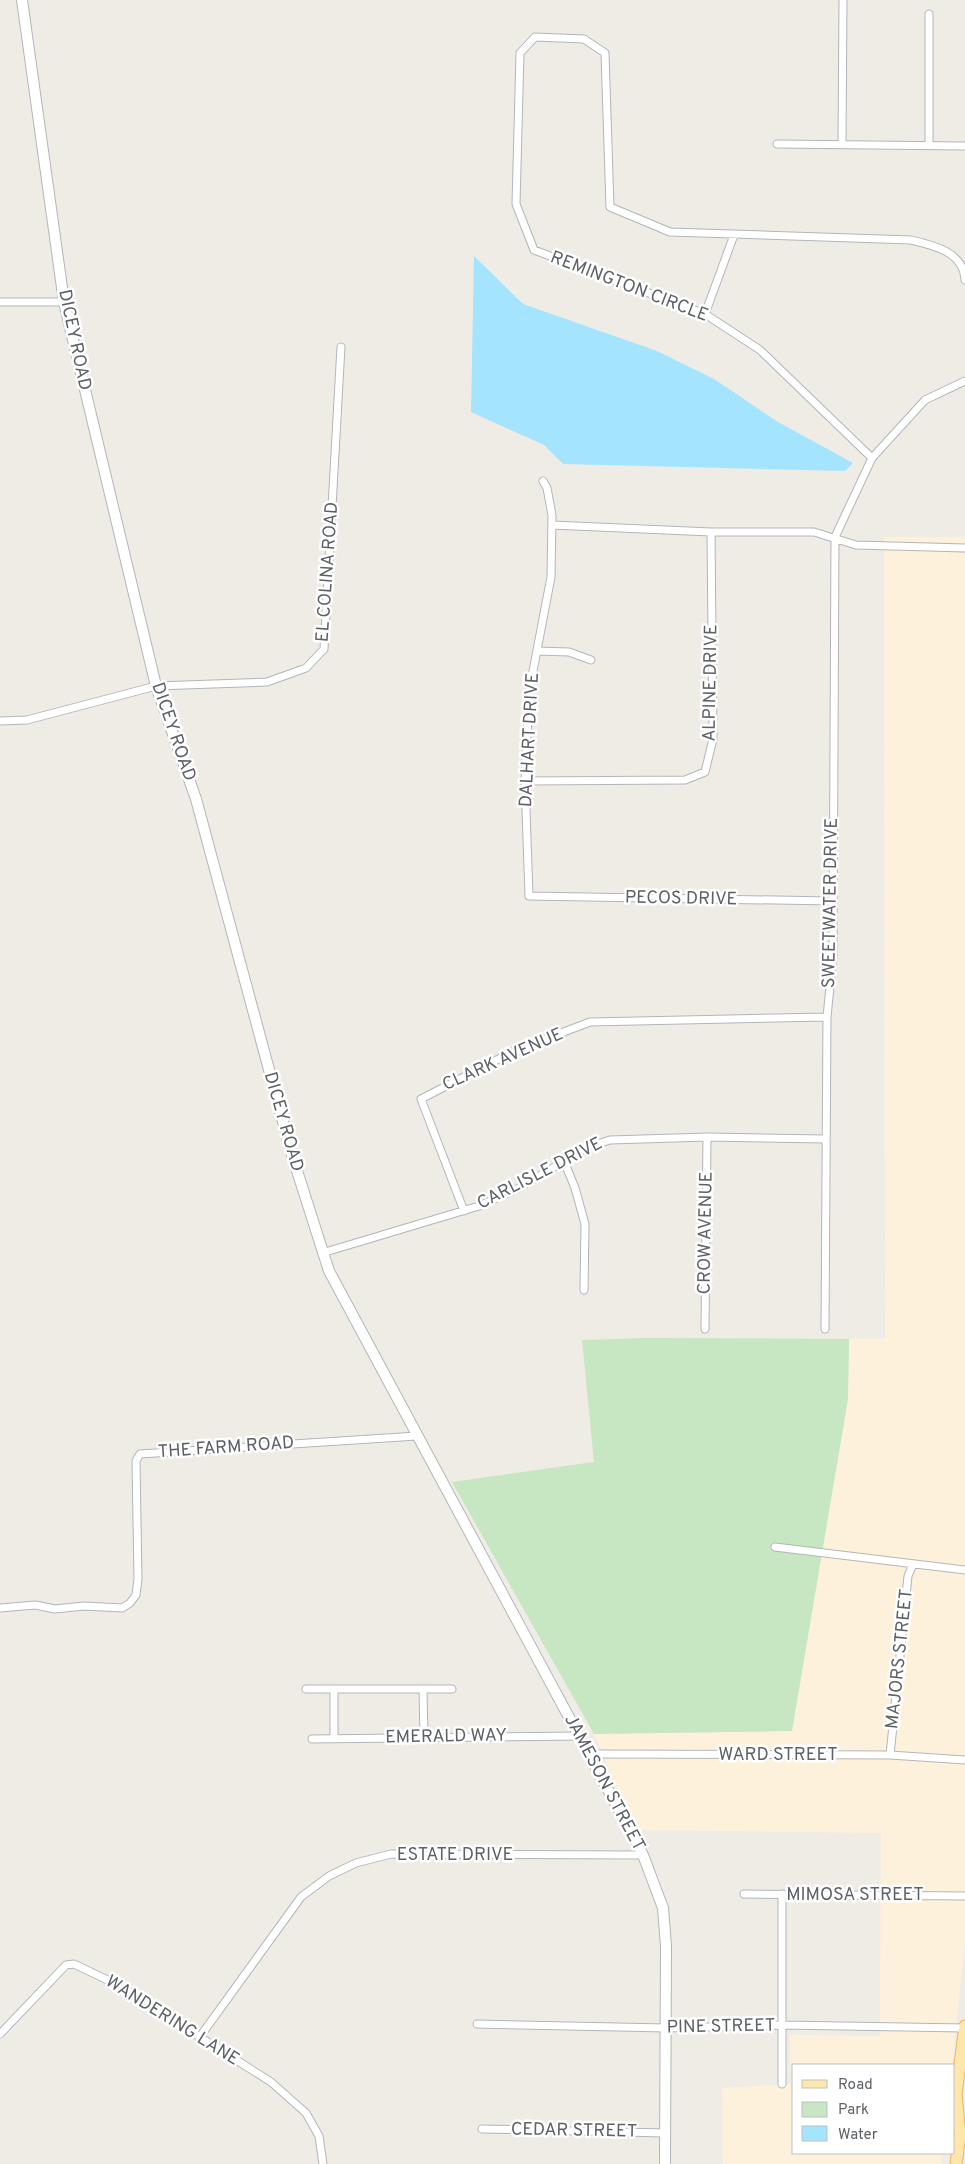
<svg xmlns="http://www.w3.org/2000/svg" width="965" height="2164" viewBox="0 0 965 2164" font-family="Overpass,sans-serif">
	<rect width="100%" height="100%" fill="#efece5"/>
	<!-- commercial -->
	<path fill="#fef1db" d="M884,537H965V1943L952,2065H794V2153H942L941,2164H723L722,2088L791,2084L790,2035L880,2036L881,1833L636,1830L594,1734L792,1731L848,1399L849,1339H885Z"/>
	<!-- green -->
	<path fill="#c6e7c1" d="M646,1338L849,1339L848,1399L792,1731L594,1734L452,1482L594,1462L582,1340Z"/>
	<!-- water -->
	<path fill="#a5e4ff" d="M474,256L523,304L657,351L714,379L778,422L853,463L845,471L563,464L544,445L471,412Z"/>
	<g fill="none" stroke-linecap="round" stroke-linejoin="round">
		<!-- street casing -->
		<g stroke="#b2b6ba" stroke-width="9">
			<path id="street" d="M929,14V145
				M777,144L965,146
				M842,144L843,1
				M0,302H64
				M705,314L734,235
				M872,458L760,350L705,314L534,250L516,204L520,53L535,37L584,39L605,53L610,207L670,232L911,240C933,245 964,252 965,280
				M543,481L547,488L552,515L551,577L529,692L525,781L529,896L832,901
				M552,525L711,532H814L856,545L965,548
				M537,651L569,652L591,660
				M0,721L27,720L156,686L267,682L306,668L324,649L341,347
				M525,781L685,780L705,772L713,739L711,532
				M564,1161L575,1188L585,1224L584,1290
				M464,1211L421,1099L516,1050L590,1022L827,1017
				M322,1253L479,1206L517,1189L588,1147L610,1140L707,1137L825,1139
				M705,1329L707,1137
				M825,1329L827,1017L833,956L835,537L872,458L925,400L965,381
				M775,1547L965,1570
				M0,1608L35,1605L55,1609L84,1606L122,1608L130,1603L136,1595L138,1579L136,1461L140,1454L417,1436
				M306,1689H452
				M423,1689L424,1737
				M334,1738V1689
				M312,1739L579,1736
				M590,1754L890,1755L965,1760
				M890,1755L908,1576L913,1564
				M744,1894L965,1896
				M782,1894V2084
				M477,2024L666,2028L782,2025L965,2028
				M0,2034L66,1965L74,1964L118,1985L271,2082L306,2113L319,2136L323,2164
				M199,2038L301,1897L329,1876L356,1863L391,1854L643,1855
				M482,2129L666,2133"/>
		</g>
		<!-- secondary casing -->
		<g stroke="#b1b6ba" stroke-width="12">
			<path id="secondary" d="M22,0L64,302L156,686L196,799L292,1155L329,1271L643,1855L663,1908L666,1946L665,2164"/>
		</g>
		<!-- primary casing -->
		<g stroke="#f3b45a" stroke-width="13">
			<path id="primary" d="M956,2164L960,2135L956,2094L965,2026"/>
		</g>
		<!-- street -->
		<use href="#street" stroke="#fff" stroke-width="7"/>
		<!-- secondary -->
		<use href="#secondary" stroke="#fff" stroke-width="10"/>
		<!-- primary -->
		<use href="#primary" stroke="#ffe6aa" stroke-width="11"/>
	</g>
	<g text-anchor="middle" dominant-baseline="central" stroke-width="5" stroke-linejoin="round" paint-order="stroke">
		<!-- street labels -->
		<g font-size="18" fill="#5d6266" stroke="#fff">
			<text transform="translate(629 287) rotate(21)">REMINGTON CIRCLE</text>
			<text transform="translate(74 340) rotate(78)">DICEY ROAD</text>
			<text transform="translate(328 572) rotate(-86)">EL COLINA ROAD</text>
			<text transform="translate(711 683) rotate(-89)">ALPINE DRIVE</text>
			<text transform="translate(173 732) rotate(71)">DICEY ROAD</text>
			<text transform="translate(530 740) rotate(-87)">DALHART DRIVE</text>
			<text transform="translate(681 899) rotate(1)">PECOS DRIVE</text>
			<text transform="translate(831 903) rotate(-89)">SWEETWATER DRIVE</text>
			<text transform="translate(503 1060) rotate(-24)">CLARK AVENUE</text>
			<text transform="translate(283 1122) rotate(74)">DICEY ROAD</text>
			<text transform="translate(540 1174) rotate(-27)">CARLISLE DRIVE</text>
			<text transform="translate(706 1233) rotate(-89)">CROW AVENUE</text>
			<text transform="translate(226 1448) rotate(-4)">THE FARM ROAD</text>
			<text transform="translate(900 1659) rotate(-84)">MAJORS STREET</text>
			<text transform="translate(446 1737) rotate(-1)">EMERALD WAY</text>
			<text x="778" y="1755">WARD STREET</text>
			<text transform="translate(604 1783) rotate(62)">JAMESON STREET</text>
			<text x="455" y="1855">ESTATE DRIVE</text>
			<text x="855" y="1895">MIMOSA STREET</text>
			<text transform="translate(172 2021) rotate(32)">WANDERING LANE</text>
			<text transform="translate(721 2027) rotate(-1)">PINE STREET</text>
			<text transform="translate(574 2131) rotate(1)">CEDAR STREET</text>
		</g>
	</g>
	<!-- legend -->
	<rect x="792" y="2064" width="162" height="90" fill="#ffffff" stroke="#bec0c2"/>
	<rect x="802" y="2080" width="25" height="8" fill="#ffe6aa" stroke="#bec0c2"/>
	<text x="838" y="2089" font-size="15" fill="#5d6266">Road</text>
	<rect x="802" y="2102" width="25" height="15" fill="#c6e7c1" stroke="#bec0c2"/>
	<text x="838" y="2114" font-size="15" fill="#5d6266">Park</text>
	<rect x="802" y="2126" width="25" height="15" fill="#a5e4ff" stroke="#bec0c2"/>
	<text x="838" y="2139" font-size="15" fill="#5d6266">Water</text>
</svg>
